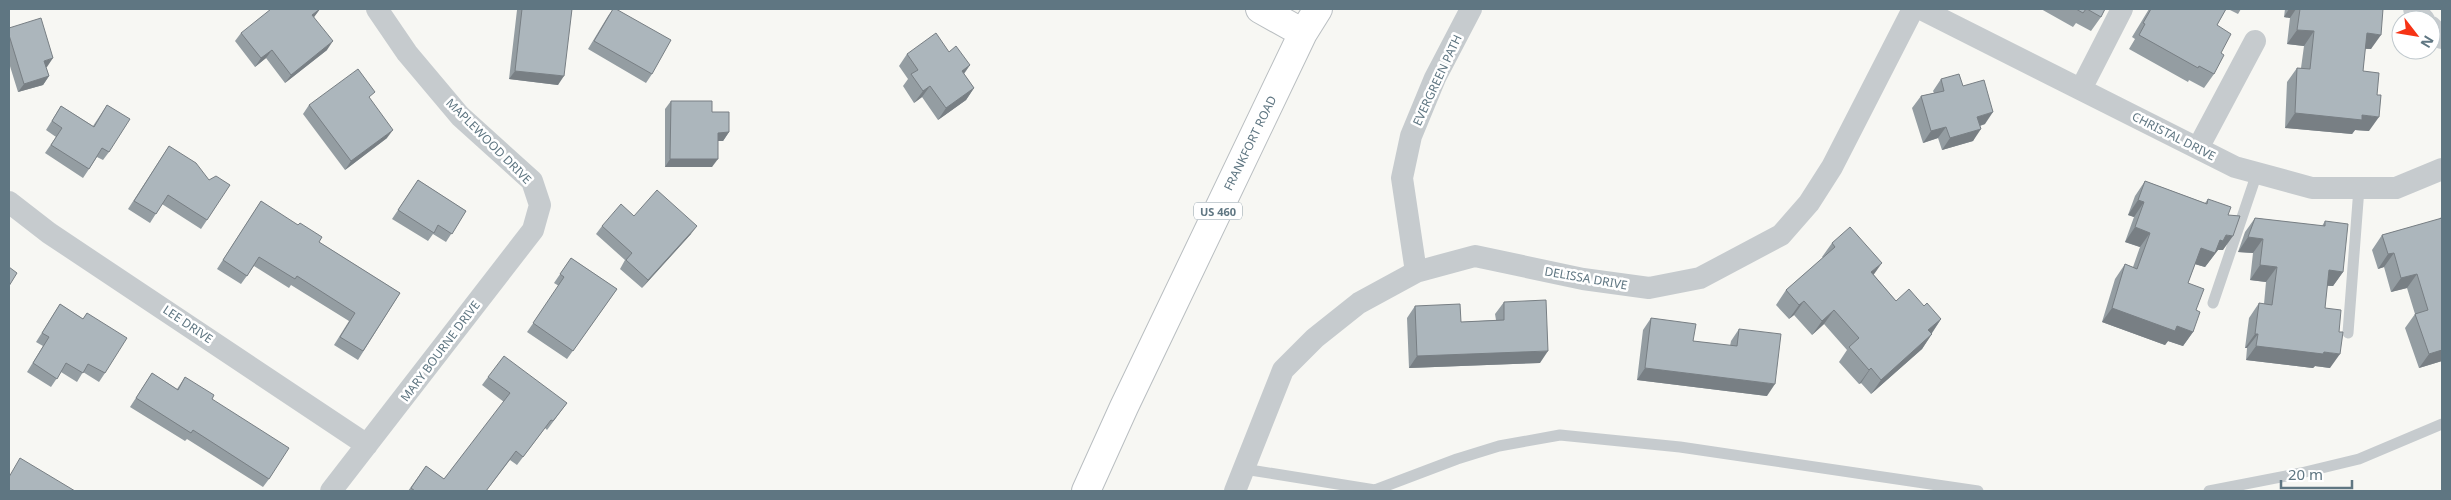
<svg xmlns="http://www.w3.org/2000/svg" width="2451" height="500" viewBox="0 0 2451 500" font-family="'Noto Sans',sans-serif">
	<rect width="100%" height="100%" fill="#f7f7f3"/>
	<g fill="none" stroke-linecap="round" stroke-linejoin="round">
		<!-- primary casing -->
		<g stroke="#b9bec1" stroke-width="30">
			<path id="primary" d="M1260,9L1303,33
				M1086,491L1124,407L1303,33L1318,9"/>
		</g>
		<!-- lane -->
		<path stroke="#c6cbce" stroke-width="11" d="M2213,303L2257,173
			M2348,333L2359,188
			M1244,469L1375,490L1457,459L1499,446L1560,435L1680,447L1978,491
			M2209,491L2301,473L2359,459L2442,424"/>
		<!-- street -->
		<path stroke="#c6cbce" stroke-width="22" d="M1921,9L2235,167L2312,188H2396L2442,169
			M2414,9L2424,20
			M2431,27L2442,38
			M2081,89L2122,9
			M2198,148L2255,41
			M9,202L49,233L367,445
			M1416,272L1402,178L1411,136L1435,78L1471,9
			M331,491L533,230L540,205L532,181L460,116L407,53L377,9
			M1235,491L1283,370L1315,338L1359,303L1416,272L1475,256L1583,279L1649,288L1700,278L1781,235L1809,203L1832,167L1913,9"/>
		<!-- primary -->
		<use href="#primary" stroke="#fff" stroke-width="28"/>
	</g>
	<!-- wall -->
	<path fill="#949da2" d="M320,9L314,17L327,50L285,83L266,58L255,67L235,41L241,33Z
		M518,9H572L558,85L509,79L517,10Z
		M613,9L652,74L646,83L588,49L608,16Z
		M2041,9H2105L2101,17L2091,31L2076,23L2073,27Z
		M2149,9H2226L2217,25L2221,53L2214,74L2204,88L2189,80L2188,82L2129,49L2135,39L2132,37Z
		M2228,9H2241L2238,14Z
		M2285,9H2383L2371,49H2365L2363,71L2369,131L2355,130L2352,134L2285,128L2287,82L2297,68H2301L2304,46L2287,44L2290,18L2284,17Z
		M9,28L47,67H46L49,76L43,85L18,92L9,63Z
		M949,52L970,65L964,74L974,88L966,100L938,120L922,97L914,103L903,86L908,79L899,66L907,54Z
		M1941,79L1963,86L1985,124L1980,126L1973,141L1942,150L1938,138L1923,143L1912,108L1921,96L1934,93L1933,91Z
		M370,100L387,138L345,170L303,114L309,105Z
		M671,101L712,112L729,132L723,141H718L712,167H665V109Z
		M107,105L109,152L103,160L97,157L83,178L45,153L56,137L46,130L61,106L93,126Z
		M169,146L207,220L201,229L162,204L150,223L128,209Z
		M418,180L466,211L446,242L433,234L428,241L392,219Z
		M2145,181L2205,203L2208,199L2228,215L2223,250H2218L2205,267L2195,264L2188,283L2196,310L2193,332L2183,346L2168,341L2165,345L2102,322L2115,279L2125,264L2133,267L2140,247L2125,242L2134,217L2128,215L2135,196Z
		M261,201L319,242L400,293L358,360L334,345L349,321L291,285L289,288L254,266L241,284L217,269Z
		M2442,215V361L2419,368L2405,328L2415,314L2407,288L2391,292L2384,267L2378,269L2372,250L2382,235L2440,219Z
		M634,216L691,234L642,288L620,269L625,260L596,234L602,226Z
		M2255,218L2322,226L2325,221L2343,272L2333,286H2327L2325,308L2330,368L2315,366L2313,368L2246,360L2247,348H2245L2249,318L2259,303L2264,304L2266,282L2250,280L2253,253L2238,252L2245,232Z
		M1832,243L1874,275L1896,301L1924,306L1941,319L1922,349L1871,394L1861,383L1859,384L1839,362L1847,350L1824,324L1812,335L1794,315L1789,319L1776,305L1786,290L1823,258L1822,257Z
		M571,258L617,289L567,359L527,332L559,286L554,283Z
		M1504,302L1540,363L1409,368L1407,318L1415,306L1461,322L1496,320L1495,314Z
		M60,304L83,319L87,313L105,373L99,382L83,372L77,382L61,372L51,387L27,372L43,346L36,342Z
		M1651,318L1693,341L1730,346L1731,341L1739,329L1767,396L1637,380L1643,330Z
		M152,373L177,389L185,377L212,399L269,479L263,487L187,439L185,441L130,407Z
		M488,377L567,403L547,430L545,428L517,465L510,460L486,491H408L426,466L444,479L504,402L482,385Z"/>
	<!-- shaded-wall -->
	<path fill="#787f84" d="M320,9L314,17L312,15Z
		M2289,9H2296L2290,18L2284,17Z
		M2297,30L2314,31L2304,46L2287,44Z
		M2367,33L2381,35L2371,49L2356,48Z
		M333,41L327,50L285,83L291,75Z
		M272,50L266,58L255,67L261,58Z
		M53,58L47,67L38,69L44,61Z
		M970,65L961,77L962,71Z
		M515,71L564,76L558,85L509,79Z
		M49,76L43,85L18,92L24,84Z
		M930,86L922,97L914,103L923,91Z
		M974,88L966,100L938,120L946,108Z
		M1993,112L1985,124L1969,129L1977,117Z
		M2295,113L2362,115L2379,117L2369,131L2355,130L2352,134L2285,128Z
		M1946,127L1938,138L1923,143L1931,131Z
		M1981,129L1973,141L1942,150L1950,138Z
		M393,130L387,138L345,170L351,161Z
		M729,132L723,141H712L718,133Z
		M670,159H718L712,167H665Z
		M2138,200L2144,202L2134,217L2128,215Z
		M697,226L691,234L642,288L648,280Z
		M2135,227L2150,233L2140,247L2125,242Z
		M2226,235L2233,236L2223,250H2218L2205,267L2191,263L2201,248L2220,240Z
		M2248,237L2263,239L2253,253L2238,252Z
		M2394,253L2384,267L2378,269L2388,254Z
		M1882,263L1872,277L1871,272Z
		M2260,265L2277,267L2266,282L2250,280Z
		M2329,270L2343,272L2333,286L2319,285Z
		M2417,274L2407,288L2391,292L2401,278Z
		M1804,301L1794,315L1789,319L1799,305Z
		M2112,308L2177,326L2193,332L2183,346L2168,341L2165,345L2102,322Z
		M1834,310L1824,324L1812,335L1822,321Z
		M1941,319L1931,334L1928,330Z
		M1932,334L1922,349L1871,394L1881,380Z
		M2255,334H2258L2247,348H2245Z
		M2256,346L2324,352L2340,354L2330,368L2315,366L2313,368L2246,360Z
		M2442,350V361L2419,368L2429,354Z
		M1548,351L1540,363L1409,368L1417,356Z
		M1645,368L1775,384L1767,396L1637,380Z
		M1871,368L1861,383L1859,384L1869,370Z"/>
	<!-- building -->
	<path fill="#acb6bc" stroke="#787f84" d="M271,9H320L312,15L333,41L291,75L272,50L261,58L241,33Z
		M522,9H572L564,76L515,71Z
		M613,9H616L671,40L652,74L594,41Z
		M2076,9H2086L2083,13Z
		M2087,9H2105L2101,17Z
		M2151,9H2226L2217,25L2231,34L2221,53L2224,55L2214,74L2199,66L2198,68L2139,35L2145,24L2143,23Z
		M2300,9H2383L2381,35L2367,33L2363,71L2379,73L2377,95H2381L2379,117L2362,115V120L2295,113L2297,68L2310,69L2314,31L2297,30Z
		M41,18L53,58L44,61L49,76L24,84L9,35V28Z
		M936,33L949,52L956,46L970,65L962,71L974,88L946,108L930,86L923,91L911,74L918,70L907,54Z
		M358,69L375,92L369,97L393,130L351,161L309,105Z
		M1959,74L1963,86L1984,80L1993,112L1977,117L1981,129L1950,138L1946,127L1931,131L1921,96L1944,91L1941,79Z
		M671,101H712V112H729V132L718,133V159H670Z
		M107,105L130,119L109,152L102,148L89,169L51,145L62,128L52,121L61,106L94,127Z
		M169,146L196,163L209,180L216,176L230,185L207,220L168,195L156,214L134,201Z
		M418,180L466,211L452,234L438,225L434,233L398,210Z
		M2145,181L2207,204L2208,199L2231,207L2228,215L2240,216L2233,236L2226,235L2223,241L2220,240L2215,253L2201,248L2188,283L2204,289L2196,310L2200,312L2193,332L2177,326L2175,331L2112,308L2125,264L2137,269L2150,233L2135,227L2144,202L2138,200Z
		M657,190L697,226L648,280L626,260L632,253L602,226L621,204L634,216Z
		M261,201L298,225L300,223L322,237L319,242L400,293L363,351L340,337L355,313L297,276L295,279L259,257L247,276L223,260Z
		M2255,218L2325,226V221L2348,224L2343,272L2329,270L2325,308L2341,310L2339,332H2343L2340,354L2324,352L2323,354L2256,346L2258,334H2255L2259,303L2272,305L2277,267L2260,265L2263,239L2248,237Z
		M2442,218V350L2429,354L2415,314L2428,310L2417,274L2401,278L2394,253L2388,254L2382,235Z
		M1850,227L1882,263L1871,272L1896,301L1909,289L1924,306L1927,303L1941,319L1928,330L1932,334L1881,380L1871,368L1869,370L1849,347L1859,338L1834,310L1822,321L1804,301L1799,305L1786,290L1835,247L1832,243Z
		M571,258L617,289L573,351L533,323L564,277L560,274Z
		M9,267L17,273L9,286Z
		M1546,300L1548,351L1417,356L1415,306L1460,304L1461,322L1504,320V302Z
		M60,304L83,319L87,313L127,338L105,373L88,364L83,373L66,363L57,379L33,363L49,337L42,333Z
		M1651,318L1696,324L1693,341L1737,346L1739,329L1781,334L1775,384L1645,368Z
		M504,356L567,403L553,421L551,420L523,457L516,451L486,491H415L411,488L426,466L444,479L510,393L488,377Z
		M152,373L178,390L185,377L214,395L212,399L289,448L269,479L193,430L191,433L136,398Z
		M20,458L75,491H9V477Z"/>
	<g text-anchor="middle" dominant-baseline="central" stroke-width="5" stroke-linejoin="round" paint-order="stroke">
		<!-- shield labels -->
		<rect fill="#fff" stroke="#8f9fa8" stroke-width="1" x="1194" y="202.5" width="48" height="17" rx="4"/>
		<g font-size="11" font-weight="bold" fill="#5f7682">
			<text x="1218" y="211">US 460</text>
		</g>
		<!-- street labels -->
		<g font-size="12" fill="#5f7682" stroke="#fff">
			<text transform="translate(1437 80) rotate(-65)">EVERGREEN PATH</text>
			<text transform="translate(2174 136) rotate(27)">CHRISTAL DRIVE</text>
			<text transform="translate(489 141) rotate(45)">MAPLEWOOD DRIVE</text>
			<text transform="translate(1250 143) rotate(-64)">FRANKFORT ROAD</text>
			<text transform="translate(1586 278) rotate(10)">DELISSA DRIVE</text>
			<text transform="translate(188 324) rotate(34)">LEE DRIVE</text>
			<text transform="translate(440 351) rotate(-53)">MARY BOURNE DRIVE</text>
		</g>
	</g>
	<!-- border -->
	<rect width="2451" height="500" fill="none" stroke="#5f7682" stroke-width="20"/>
	<!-- north arrow -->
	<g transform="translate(2416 35) rotate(121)"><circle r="24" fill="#ffffff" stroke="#bfc8cd"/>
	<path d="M0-4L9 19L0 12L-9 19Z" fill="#f63315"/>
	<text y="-8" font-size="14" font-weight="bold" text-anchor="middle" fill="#5f7682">N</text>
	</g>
	<!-- scale -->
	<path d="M2281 480v8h71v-8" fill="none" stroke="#5f7682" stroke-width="2.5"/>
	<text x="2288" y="480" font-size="15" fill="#5f7682" stroke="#ffffff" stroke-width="4" paint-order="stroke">20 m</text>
</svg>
